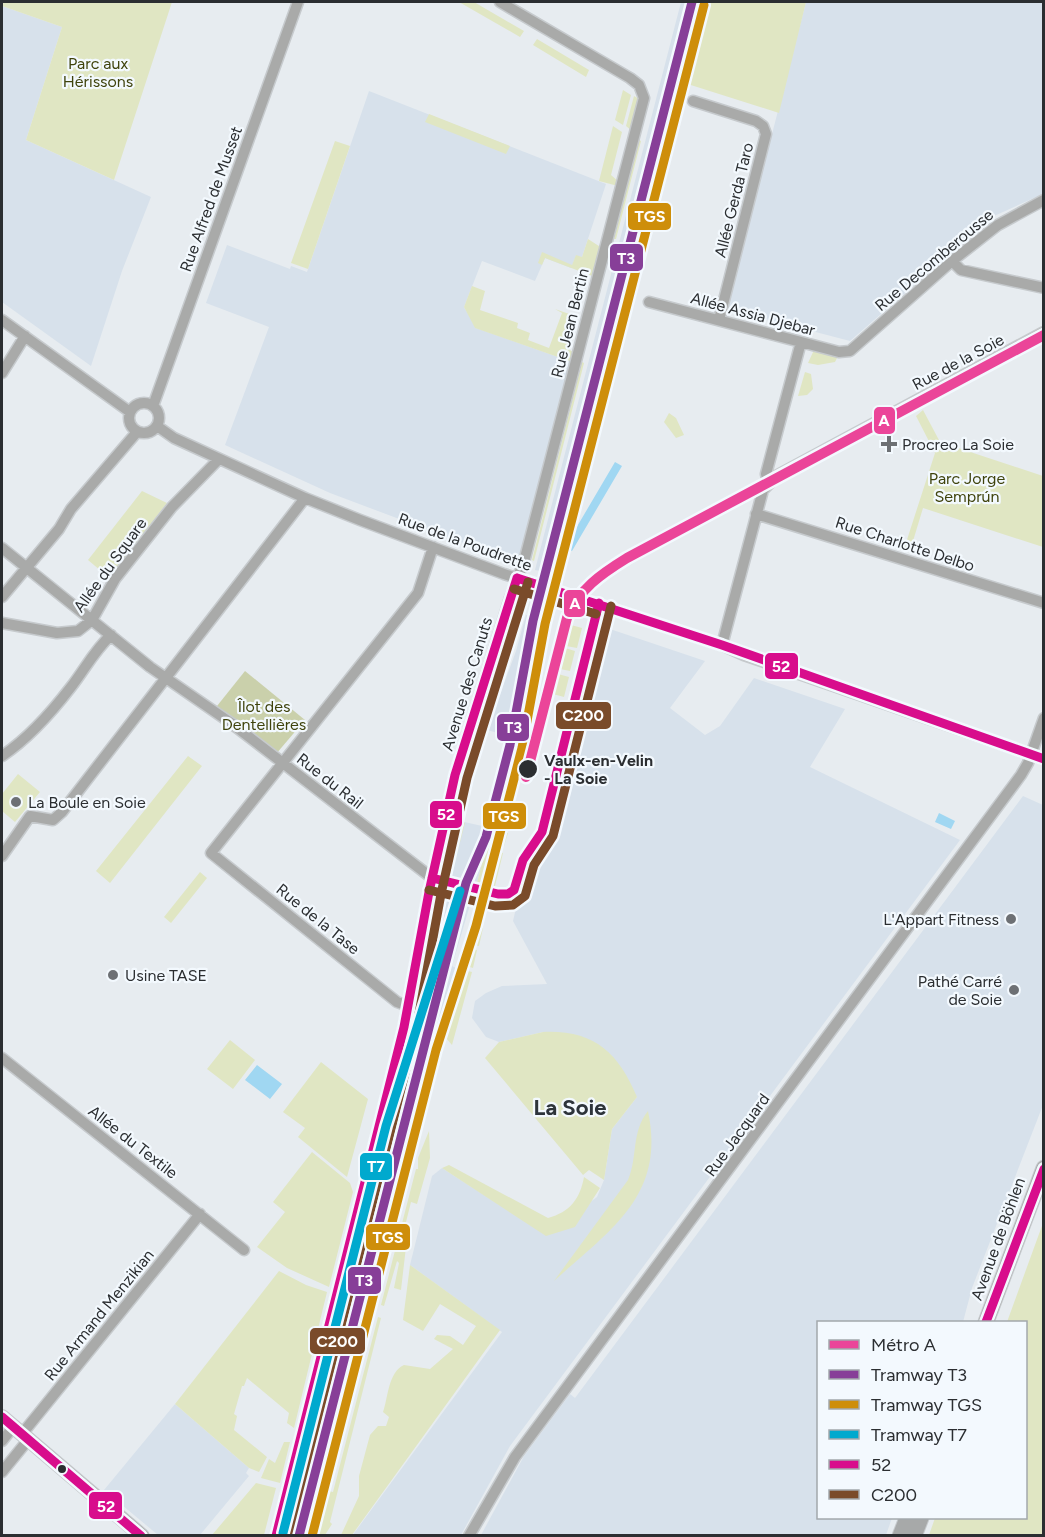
<svg xmlns="http://www.w3.org/2000/svg" width="1045" height="1537" viewBox="0 0 1045 1537" font-family="Figtree,sans-serif">
	<rect width="100%" height="100%" fill="#e7ecf0"/>
	<!-- built -->
	<path fill="#d7e1eb" d="M681,2H695L550,573L535,570Z
		M806,2H1043V194L994,216L850,341L727,309Z
		M2,6L62,27L26,140L151,197L122,271L91,366L2,302Z
		M369,91L606,184L582,257L576,256L571,268L545,258L535,281L482,261L464,307L476,328L572,362L524,555L511,561L330,493L225,445L269,327L206,303L227,245L290,269L291,266L307,272Z
		M526,615L550,620L530,687L533,688L520,739L487,730L516,651Z
		M607,628L705,661L670,708L705,735L720,726L754,678L845,709L810,767L960,840L510,1446L461,1535L352,1536L502,1332L410,1265L432,1176L442,1168L546,1235L597,1197L604,1180L612,1129L637,1097L557,1032H543L499,1042L486,1037L472,1018L475,1001L486,993L502,986L547,984L513,921L526,865L546,844L551,845Z
		M1023,796L1043,805V1105L972,1288L963,1322H818V1518H892L886,1535H481L524,1456L570,1394L575,1398Z
		M460,821L491,828L477,883L451,877L452,873L447,871Z
		M448,892L472,898L452,966L456,968L424,1077H421L306,1535L292,1536L420,1029Z
		M175,1404L249,1468L246,1473L249,1476L200,1535H158L104,1490Z"/>
	<!-- green -->
	<path fill="#e0e6c3" d="M2,2H172L114,180L26,140L62,27L2,6Z
		M459,2H474L524,31L520,37Z
		M695,2H806L779,113L675,80Z
		M537,39L589,70L586,77L533,45Z
		M623,90L631,95L623,125L615,120Z
		M634,96L639,99L632,131L626,126Z
		M429,114L510,146L506,154L425,122Z
		M613,126L622,132L611,175L619,182L618,186L599,181Z
		M639,140L641,141L616,239H614Z
		M335,141L350,146L308,269L291,263Z
		M588,239L602,248L595,277L545,258L542,265L538,263L542,252L572,265L576,255L582,257Z
		M472,286L485,291L480,310L518,323L517,328L530,333L528,340L549,348L562,313L555,309L575,316L568,349L575,353L572,362L475,328L464,307Z
		M814,350L838,356L835,362L818,365L808,363Z
		M582,362L584,363L534,561L532,560Z
		M805,372L811,374L813,389L807,395L798,396Z
		M923,410L940,442L1043,476V547L923,508L910,551L904,549L935,453L916,416Z
		M669,413L676,418L684,435L676,438L664,422Z
		M580,449H581L550,573V564Z
		M142,491L167,503L114,571L107,576L88,560Z
		M571,625L582,628L577,648L566,646Z
		M601,627V638L591,677L589,676Z
		M565,648L575,651L570,671L560,669Z
		M558,674L569,677L564,697L553,694Z
		M587,681H590L572,752L569,751Z
		M188,756L202,766L110,883L96,871Z
		M567,758L570,759L550,839L547,838Z
		M18,774L40,792L15,822L2,811V794Z
		M460,821L465,823L452,873L447,871Z
		M491,828L508,833L504,846L494,844L493,851L503,853L495,886L477,883Z
		M200,872L207,878L171,923L164,917Z
		M471,925L483,928L479,946L466,943Z
		M465,947L477,950L473,968L461,964Z
		M456,968L472,972L452,1045L439,1030L424,1077Z
		M543,1032C594,1030 618,1052 637,1097L612,1129L604,1180L589,1170L583,1175L485,1058L499,1042Z
		M230,1040L255,1060L233,1089L207,1069Z
		M321,1062L368,1099L347,1177L298,1137L305,1128L283,1112Z
		M421,1077L306,1535H303L419,1079Z
		M648,1111C666,1196 610,1230 554,1281L628,1180C638,1157 631,1132 648,1111Z
		M429,1131L430,1158L417,1204L411,1202L400,1246L406,1247L401,1290L394,1288L399,1263L397,1261L384,1306L381,1305L416,1169H418V1158Z
		M312,1152L350,1183L353,1192L329,1287L287,1268L257,1247L285,1212L273,1202Z
		M449,1165L548,1218C570,1212 580,1199 584,1177L600,1188L575,1227L546,1236L442,1168Z
		M1043,1223V1535H929L935,1518H1026V1322H1007Z
		M410,1265L500,1330L352,1535H341L359,1496V1476L370,1435L378,1426H386L389,1417L383,1412C388,1399 388,1372 404,1365L430,1369L453,1349L434,1339L437,1335L450,1336L463,1345L476,1326L440,1304L423,1331L403,1320Z
		M279,1271L306,1285L327,1292L294,1428L287,1423L289,1413L247,1378L244,1386H242L234,1414L237,1416L234,1430L267,1457L259,1472L249,1468L175,1404Z
		M378,1317L381,1318L330,1522L332,1524L325,1535H309L320,1489L333,1492Z
		M284,1442H290L280,1483L261,1478L269,1459L275,1463Z
		M256,1483L276,1488L264,1535H212Z"/>
	<!-- forest -->
	<path fill="#cad0ab" d="M245,671L305,720L276,754L217,706Z"/>
	<!-- water -->
	<path fill="#a0d7f2" d="M615,462L622,466L572,551L565,547Z
		M939,813L955,821L951,829L935,822Z
		M257,1065L282,1084L270,1099L245,1080Z"/>
	<g fill="none" stroke-linecap="round" stroke-linejoin="round">
		<!-- minor casing -->
		<g stroke="#c6cacd" stroke-width="13">
			<path id="minor" d="M693,101L756,121L763,126L766,134L719,320
				M952,261L961,270L1044,288
				M649,302L839,352L850,351L952,261L998,225L1044,200
				M2,320L130,412
				M2,373L25,336
				M129 418a15 15 0 1 1 30 0a15 15 0 1 1-30 0Z
				M153,406L298,2
				M157,426L174,438L305,498L360,520L504,574L722,645L744,655L1044,759
				M768,483L766,474L801,342
				M756,514L1044,603
				M2,548L150,667L231,723L432,878
				M2,597L59,529L71,509L137,432
				M2,623L57,633L78,631L92,620L115,579L172,507L219,459
				M722,645L763,490L778,475L1044,332
				M2,756C29,738 51,713 71,687C85,669 94,651 111,635
				M2,856L30,816L53,820L62,812L305,498
				M408,1006L397,1002L211,853L418,593L433,547
				M2,1058L244,1250
				M22,1434L200,1214
				M2,1441L13,1427
				M2,1472L28,1440
				M276,1536L404,1027L429,892L455,775L510,598L525,558L644,98L639,85L630,78L500,2
				M469,1536L515,1457L1021,775L1028,763L1044,718"/>
		</g>
		<!-- tertiary casing -->
		<g stroke="#c6cacd" stroke-width="16">
			<path id="tertiary" d="M2,1417L142,1536"/>
		</g>
		<!-- secondary casing -->
		<g stroke="#c6cacd" stroke-width="17">
			<path id="secondary" d="M986,1322L1044,1168
				M900,1536L907,1518
				M914,1536L921,1518"/>
		</g>
		<!-- minor -->
		<use href="#minor" stroke="#a9aaa9" stroke-width="10"/>
		<!-- tertiary -->
		<use href="#tertiary" stroke="#a9aaa9" stroke-width="14"/>
		<!-- secondary -->
		<use href="#secondary" stroke="#a7a9a9" stroke-width="15"/>
		<!-- tram -->
		<path stroke="#acadaf" stroke-width="1.5" d="M541,567L561,510
			M513,732L547,623
			M440,964L460,907
			M403,1130L413,1071"/>
		<!-- bus-1 casing -->
		<g stroke="#f3f9fe" stroke-width="14">
			<path id="bus-1" d="M517,578L722,645L1044,759
				M432,878L498,894H508L514,890L523,860L542,832L599,603
				M986,1322L1044,1169
				M2,1417L141,1536
				M276,1536L404,1027L429,892L455,775L517,578"/>
		</g>
		<!-- bus-2 casing -->
		<g stroke="#f3f9fe" stroke-width="14">
			<path id="bus-2" d="M514,589L596,614
				M429,890L495,906L513,905L525,896L534,865L553,836L611,606
				M288,1536L416,1030L441,894L467,778L528,582"/>
		</g>
		<!-- bus-1 -->
		<use href="#bus-1" stroke="#d80d8c" stroke-width="9"/>
		<!-- bus-2 -->
		<use href="#bus-2" stroke="#7a4b2a" stroke-width="9"/>
		<!-- tram-1 casing -->
		<g stroke="#f3f9fe" stroke-width="14">
			<path id="tram-1" d="M299,1536L466,883L486,837L510,745L533,621L692,2"/>
		</g>
		<!-- tram-2 casing -->
		<g stroke="#f3f9fe" stroke-width="14">
			<path id="tram-2" d="M312,1536L436,1050L476,926L522,748L545,624L704,5"/>
		</g>
		<!-- tram-3 casing -->
		<g stroke="#f3f9fe" stroke-width="14">
			<path id="tram-3" d="M283,1533L386,1126L460,891"/>
		</g>
		<!-- tram-1 -->
		<use href="#tram-1" stroke="#873f98" stroke-width="9"/>
		<!-- tram-2 -->
		<use href="#tram-2" stroke="#ce8e0a" stroke-width="9"/>
		<!-- tram-3 -->
		<use href="#tram-3" stroke="#00a9ce" stroke-width="9"/>
		<!-- metro-1 casing -->
		<g stroke="#f3f9fe" stroke-width="15">
			<path id="metro-1" d="M526,777L567,618C579,589 601,574 627,558L1044,335"/>
		</g>
		<!-- metro-1 -->
		<use href="#metro-1" stroke="#eb4599" stroke-width="10"/>
	</g>
	<!-- markers -->
	<g fill="#6d7074" stroke="#f3f9fe" stroke-width="2">
		<path d="M886 435h6v6h6v6h-6v6h-6v-6h-6v-6h6z"/>
		<circle cx="16" cy="802" r="6"/>
		<circle cx="1011" cy="919" r="6"/>
		<circle cx="113" cy="975" r="6"/>
		<circle cx="1014" cy="990" r="6"/>
	</g>
	<g fill="#2b2e31" stroke="#f3f9fe" stroke-width="2">
		<circle cx="528" cy="769" r="10"/>
		<circle cx="62" cy="1469" r="5"/>
	</g>
	<g text-anchor="middle" dominant-baseline="central" stroke-width="4.5" stroke-linejoin="round" paint-order="stroke">
		<!-- park labels -->
		<g font-size="16" fill="#3f430c" stroke="#f3f9fe">
			<text x="98" y="63">Parc aux<tspan x="98" dy="18">Hérissons</tspan></text>
			<text x="967" y="478">Parc Jorge<tspan x="967" dy="18">Semprún</tspan></text>
			<text x="264" y="706">Îlot des<tspan x="264" dy="18">Dentellières</tspan></text>
		</g>
		<!-- street labels -->
		<g font-size="16" fill="#2b2e31" stroke="#f3f9fe">
			<text transform="translate(211 199) rotate(-70)">Rue Alfred de Musset</text>
			<text transform="translate(734 200) rotate(-76)">Allée Gerda Taro</text>
			<text transform="translate(934 260) rotate(-40)">Rue Decomberousse</text>
			<text transform="translate(753 314) rotate(15)">Allée Assia Djebar</text>
			<text transform="translate(570 323) rotate(-76)">Rue Jean Bertin</text>
			<text transform="translate(958 362) rotate(-28)">Rue de la Soie</text>
			<text transform="translate(465 542) rotate(20)">Rue de la Poudrette</text>
			<text transform="translate(905 544) rotate(18)">Rue Charlotte Delbo</text>
			<text transform="translate(110 565) rotate(-54)">Allée du Square</text>
			<text transform="translate(467 684) rotate(-73)">Avenue des Canuts</text>
			<text transform="translate(330 781) rotate(38)">Rue du Rail</text>
			<text transform="translate(318 919) rotate(39)">Rue de la Tase</text>
			<text transform="translate(737 1135) rotate(-54)">Rue Jacquard</text>
			<text transform="translate(133 1142) rotate(38)">Allée du Textile</text>
			<text transform="translate(998 1239) rotate(-70)">Avenue de Böhlen</text>
			<text transform="translate(99 1315) rotate(-51)">Rue Armand Menzikian</text>
		</g>
		<!-- poi labels -->
		<g font-size="16" fill="#2b2e31" stroke="#f3f9fe" text-anchor="start">
			<text x="902" y="444">Procreo La Soie</text>
			<text x="28" y="802">La Boule en Soie</text>
			<text x="999" y="919" text-anchor="end">L'Appart Fitness</text>
			<text x="125" y="975">Usine TASE</text>
			<text x="1002" y="981" text-anchor="end">Pathé Carré<tspan x="1002" dy="18">de Soie</tspan></text>
		</g>
		<!-- stop labels -->
		<g font-size="16" font-weight="bold" fill="#2b2e31" stroke="#f3f9fe" text-anchor="start">
			<text x="544" y="760">Vaulx-en-Velin<tspan x="544" dy="18">- La Soie</tspan></text>
		</g>
		<!-- district labels -->
		<g font-size="22" font-weight="bold" fill="#2d343a" stroke="#f3f9fe">
			<text x="570" y="1107">La Soie</text>
		</g>
	</g>
	<g stroke="#f3f9fe" stroke-width="2">
		<rect x="627" y="202" width="45" height="29" rx="6" fill="#ce8e0a"/>
		<rect x="609" y="243" width="35" height="29" rx="6" fill="#873f98"/>
		<rect x="873" y="406" width="23" height="29" rx="6" fill="#eb4599"/>
		<rect x="563" y="589" width="23" height="29" rx="6" fill="#eb4599"/>
		<rect x="764" y="652" width="35" height="28" rx="6" fill="#d80d8c"/>
		<rect x="555" y="701" width="57" height="29" rx="6" fill="#7a4b2a"/>
		<rect x="496" y="713" width="34" height="29" rx="6" fill="#873f98"/>
		<rect x="429" y="800" width="34" height="29" rx="6" fill="#d80d8c"/>
		<rect x="482" y="802" width="45" height="28" rx="6" fill="#ce8e0a"/>
		<rect x="359" y="1152" width="34" height="29" rx="6" fill="#00a9ce"/>
		<rect x="365" y="1223" width="46" height="28" rx="6" fill="#ce8e0a"/>
		<rect x="347" y="1266" width="35" height="29" rx="6" fill="#873f98"/>
		<rect x="309" y="1327" width="57" height="28" rx="6" fill="#7a4b2a"/>
		<rect x="88" y="1491" width="35" height="29" rx="6" fill="#d80d8c"/>
	</g>
	<g font-size="16" text-anchor="middle" font-weight="bold" fill="#fff">
		<text x="650" y="222">TGS</text>
		<text x="626" y="264">T3</text>
		<text x="884" y="426">A</text>
		<text x="575" y="609">A</text>
		<text x="781" y="672">52</text>
		<text x="583" y="721">C200</text>
		<text x="513" y="733">T3</text>
		<text x="446" y="820">52</text>
		<text x="504" y="822">TGS</text>
		<text x="376" y="1172">T7</text>
		<text x="388" y="1243">TGS</text>
		<text x="364" y="1286">T3</text>
		<text x="337" y="1347">C200</text>
		<text x="106" y="1512">52</text>
	</g>
	<!-- border -->
	<rect width="1045" height="1537" fill="none" stroke="#2b2e31" stroke-width="6"/>
	<!-- legend -->
	<rect x="817" y="1321" width="210" height="198" fill="#f3f9fe" stroke="#a3a8ac" stroke-width="1.5"/>
	<rect x="829" y="1340" width="30" height="9" fill="#eb4599" stroke="#a3a8ac" stroke-width="1.5"/>
	<text x="871" y="1351" font-size="18" fill="#2b2e31">Métro A</text>
	<rect x="829" y="1370" width="30" height="9" fill="#873f98" stroke="#a3a8ac" stroke-width="1.5"/>
	<text x="871" y="1381" font-size="18" fill="#2b2e31">Tramway T3</text>
	<rect x="829" y="1400" width="30" height="9" fill="#ce8e0a" stroke="#a3a8ac" stroke-width="1.5"/>
	<text x="871" y="1411" font-size="18" fill="#2b2e31">Tramway TGS</text>
	<rect x="829" y="1430" width="30" height="9" fill="#00a9ce" stroke="#a3a8ac" stroke-width="1.5"/>
	<text x="871" y="1441" font-size="18" fill="#2b2e31">Tramway T7</text>
	<rect x="829" y="1460" width="30" height="9" fill="#d80d8c" stroke="#a3a8ac" stroke-width="1.5"/>
	<text x="871" y="1471" font-size="18" fill="#2b2e31">52</text>
	<rect x="829" y="1490" width="30" height="9" fill="#7a4b2a" stroke="#a3a8ac" stroke-width="1.5"/>
	<text x="871" y="1501" font-size="18" fill="#2b2e31">C200</text>
</svg>
